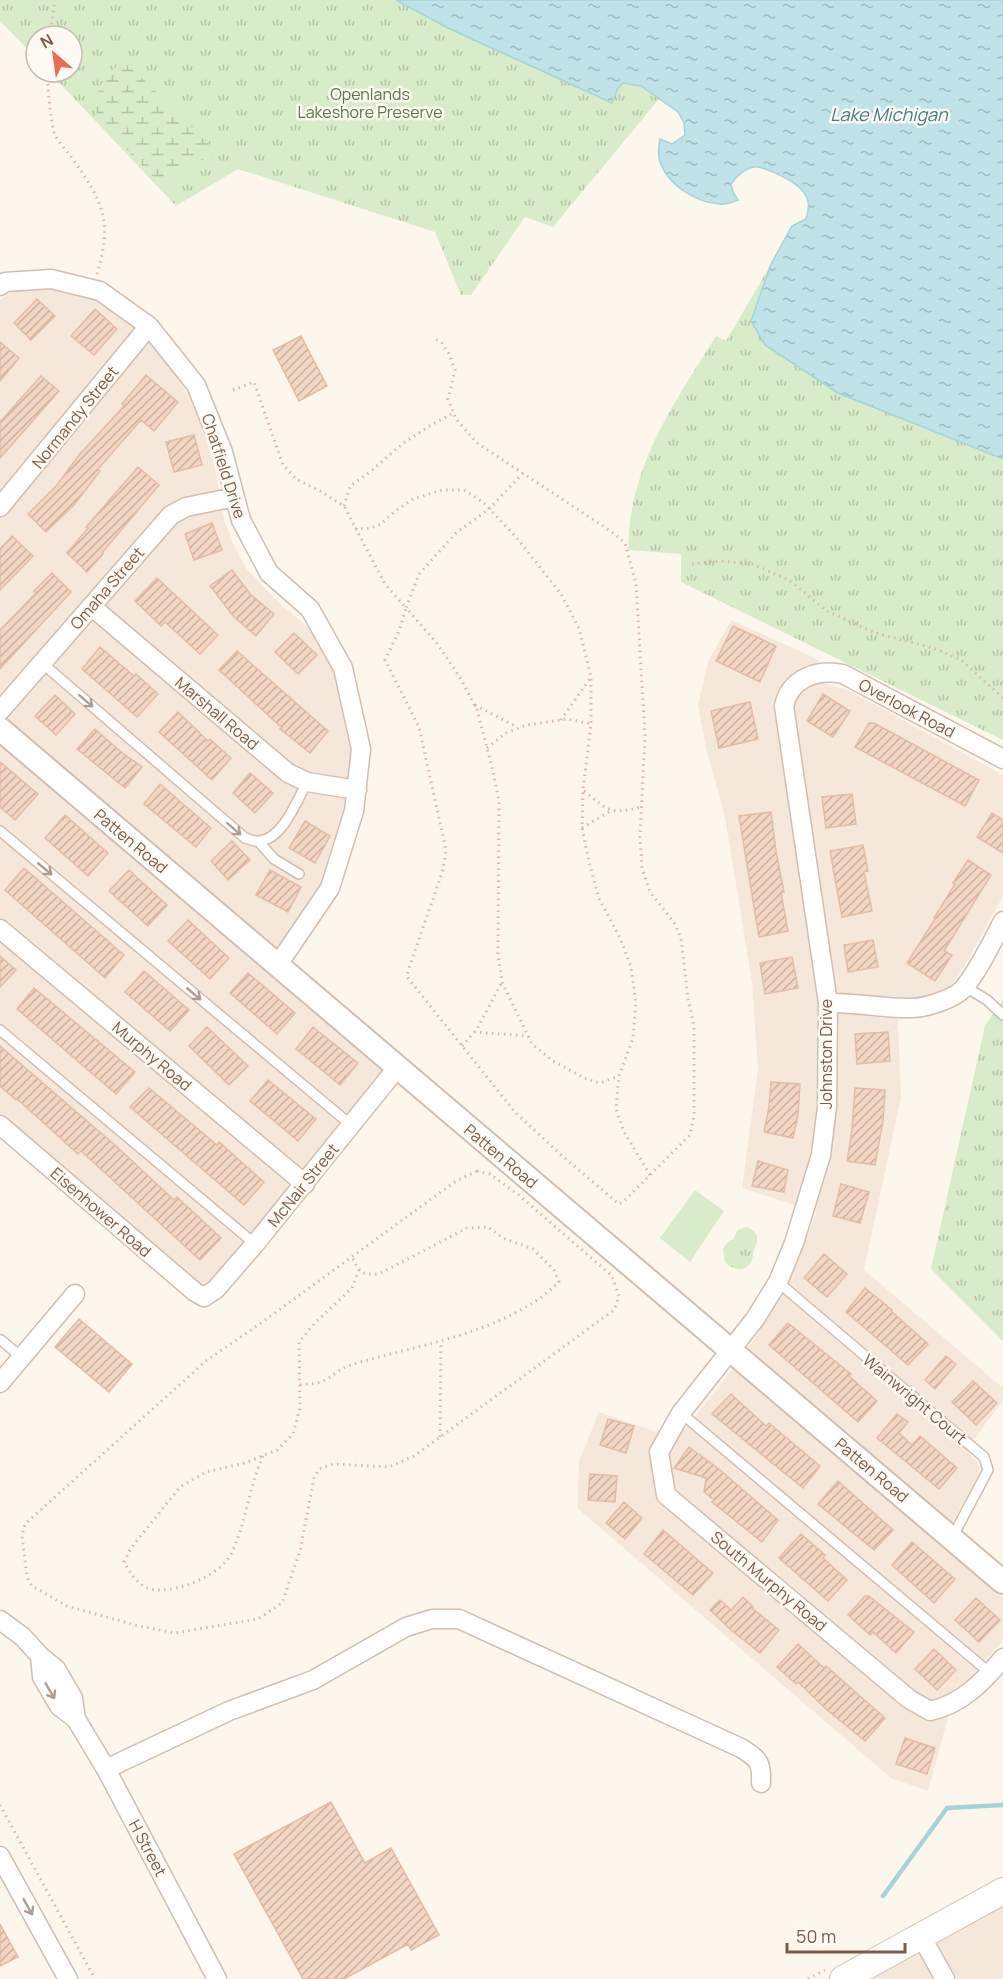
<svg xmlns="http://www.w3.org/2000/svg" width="1003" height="1979" viewBox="0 0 1003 1979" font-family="Manrope,sans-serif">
	<defs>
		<pattern id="grass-tufts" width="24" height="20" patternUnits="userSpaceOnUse" patternTransform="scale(1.5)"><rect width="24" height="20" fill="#d8ecc9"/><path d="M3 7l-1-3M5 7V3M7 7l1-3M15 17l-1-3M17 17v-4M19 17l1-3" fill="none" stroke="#b4c2a5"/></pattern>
		<pattern id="wetland-marsh" width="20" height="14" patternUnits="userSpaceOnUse" patternTransform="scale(1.5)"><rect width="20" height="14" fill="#d8ecc9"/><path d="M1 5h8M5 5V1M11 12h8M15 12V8" fill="none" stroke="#b4c2a5"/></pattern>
		<pattern id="water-ripples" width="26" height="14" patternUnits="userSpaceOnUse" patternTransform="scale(1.5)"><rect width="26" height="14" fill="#bfe3e8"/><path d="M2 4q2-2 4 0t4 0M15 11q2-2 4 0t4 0" fill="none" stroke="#a0bbbe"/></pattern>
		<pattern id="building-hatch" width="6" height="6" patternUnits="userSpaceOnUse" patternTransform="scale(1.5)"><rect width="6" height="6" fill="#f3d5c3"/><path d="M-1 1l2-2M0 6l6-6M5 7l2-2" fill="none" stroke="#cab0a1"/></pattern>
	</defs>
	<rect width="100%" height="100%" fill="#fdf6ec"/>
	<!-- residential -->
	<path fill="#f5e8da" d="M43,286L70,290L97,301L126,318L163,356L181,382L199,419L214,464L225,523L234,545L246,568L280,604L309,628L329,658L344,694L352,736L354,766L336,862L291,936L263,965L377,1064L383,1073L381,1081L216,1275L211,1280L199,1283L195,1282L0,1116V299L15,291Z
		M731,620L819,660L824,683L850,691L1003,775V896L963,969L950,987L921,999H897L901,1097L864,1270L1003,1388V1401L966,1450L976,1461L980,1468L974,1483L941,1544L1003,1598V1640L954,1696L928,1791L891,1778L577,1508L579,1461L599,1412L677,1439L724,1380L761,1329L797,1263L816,1212L742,1188L758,1069L752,982L725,817L706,748L698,705L708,662Z
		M1003,1904V1979H868Z"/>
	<!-- grass -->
	<path fill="url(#grass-tufts)" d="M0,0H396L448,28L612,103L618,88L623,83L641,86L659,99L553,227L525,217L471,295H461L435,232L238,169L176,206L49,72H72V36H36V58L0,21Z
		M771,264L751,321L838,393L1003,459V740L681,582V554L628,550C629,537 629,523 632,509C644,444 682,391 716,336L726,341Z
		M1003,999V1341L931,1269L985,1026Z
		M746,1227C759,1231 759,1239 754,1250C752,1255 754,1254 752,1259C748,1273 733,1271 725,1262L723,1249L727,1243L733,1239L738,1230Z"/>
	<!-- wetland -->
	<path fill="url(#wetland-marsh)" d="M124,63L136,72L214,149V153L170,180H156L97,119C94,96 101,72 124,63Z"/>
	<!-- garden -->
	<path fill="#d8ecc9" d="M695,1190L724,1211L690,1262L660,1238Z"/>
	<!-- water -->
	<path fill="url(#water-ripples)" stroke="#a5d3da" stroke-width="1.5" d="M396,0H1003V459L838,393L765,345L751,321L771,264L792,226L806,219C808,213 809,207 808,201C807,197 803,191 800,188C793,181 763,165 753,167C744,169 736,177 731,184L733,192L738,200C732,202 726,205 720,204C695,203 665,183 659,158C658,152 659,144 660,139L672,144L685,135L684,123L678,112L641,86L623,83L618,88L612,103L448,28Z"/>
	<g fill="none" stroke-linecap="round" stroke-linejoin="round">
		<!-- stream -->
		<path stroke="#a5d3da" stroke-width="4.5" d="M883,1896L947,1808L1002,1805L1003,1804"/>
	</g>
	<!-- building -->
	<path fill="url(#building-hatch)" stroke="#e6bba3" stroke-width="1.5" d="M37,299L55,316L31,340L14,323Z
		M95,309L117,329L94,355L71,336Z
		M301,336L327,386L299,401L273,350Z
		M0,342L19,358L0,381Z
		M146,375L178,402L154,431L141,420L98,469L100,471L74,505L46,532L28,514L57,485L79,455L124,406L122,404Z
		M41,376L59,391L0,458V422Z
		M194,435L202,465L174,472L166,442Z
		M138,467L159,485L102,553L103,554L87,572L67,553L88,528L86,527Z
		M212,523L222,550L194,560L185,534Z
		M12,536L33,556L0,590V549Z
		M232,570L250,594L274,614L256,636L234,617L210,586Z
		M52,573L71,592L0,669V630L36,593L34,591Z
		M157,578L218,635L200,654L165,622L161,626L135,601Z
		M733,626L776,646L760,682L716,661Z
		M294,633L317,655L298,674L275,652Z
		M100,647L134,676L136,674L158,694L137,717L82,669Z
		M237,651L328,731L310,753L280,729L282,728L219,670Z
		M823,694L850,711L833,737L807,721Z
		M55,695L75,714L56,735L35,716Z
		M750,702L758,739L719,748L711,711Z
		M178,712L208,741L210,739L231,758L212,780L159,732Z
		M869,723H874L979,780L965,806L855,747Z
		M95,729L120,751L142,767L125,788L77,749Z
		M0,762L38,794L15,820L0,807Z
		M250,773L273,793L255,813L233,793Z
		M160,784L211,828L196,847L144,804Z
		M852,794L856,824L826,828L822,797Z
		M771,812L776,851L784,892L781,893L788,931L759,937L739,816Z
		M992,813L1003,820V853L977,837Z
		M65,815L108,853L88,876L45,838Z
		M305,821L330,836L315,863L289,848Z
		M232,841L250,860L228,880L211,861Z
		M863,845L868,871L864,872L872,911L842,917L830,851Z
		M968,860L991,875L944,951L952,955L935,981L907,963L935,919L934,918L955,884L953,883Z
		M24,868L124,955L105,978L5,890Z
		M129,870L167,905L148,926L109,891Z
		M270,870L301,887L288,912L256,895Z
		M188,920L229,958L210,979L168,941Z
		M873,940L878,967L848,972L844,945Z
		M0,956L16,970L0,987Z
		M792,957L798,988L765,994L760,963Z
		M144,971L189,1010L170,1031L125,992Z
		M248,973L295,1013L277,1034L230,993Z
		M34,988L135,1072L116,1094L17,1009Z
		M207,1027L248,1066L229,1085L189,1046Z
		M313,1027L358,1063L340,1085L296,1049Z
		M888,1032L890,1061L857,1064L855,1034Z
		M0,1046L116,1146L174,1200L177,1197L221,1238L200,1260L81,1151L78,1154L17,1099L16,1100L0,1086Z
		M268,1080L316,1119L298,1141L250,1101Z
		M771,1082L800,1084L798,1115L793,1138L764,1132L769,1107Z
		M149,1088L217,1145L219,1142L264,1182L244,1205L130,1107Z
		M855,1088L885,1090L883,1121L875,1165L847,1161L852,1130Z
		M758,1161L788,1170L784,1192L752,1186Z
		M841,1184L869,1192L860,1223L833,1216Z
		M824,1254L847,1274L827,1297L804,1278Z
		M865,1288L892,1310L891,1311L928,1344L908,1365L846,1312Z
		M79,1319L132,1364L109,1392L55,1347Z
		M788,1323L851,1374L849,1376L877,1401L858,1422L769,1345Z
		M946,1356L956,1364L935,1389L925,1380Z
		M973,1381L997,1403L976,1425L952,1402Z
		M731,1394L766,1426L769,1423L820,1466L803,1488L712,1414Z
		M897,1414L908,1422L899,1433L912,1445L920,1436L957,1468L939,1489L877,1438Z
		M608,1419L634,1426L626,1453L600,1445Z
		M689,1447L719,1469L778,1520L762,1542L712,1502L714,1500L704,1492L706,1478L674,1468Z
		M590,1474L617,1476L615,1502L588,1500Z
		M838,1481L893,1530L874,1550L818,1504Z
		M624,1502L642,1518L625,1539L606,1523Z
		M663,1530L713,1573L693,1595L644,1554Z
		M801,1534L825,1555L823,1558L847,1580L828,1601L779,1558Z
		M912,1542L955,1579L934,1603L892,1565Z
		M865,1596H869L914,1632L896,1653L873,1632L870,1635L848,1615Z
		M743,1597L753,1607L752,1608L779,1630L760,1653L731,1630L710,1610L720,1600L731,1610Z
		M976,1598L1000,1620L979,1642L955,1620Z
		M798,1644L824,1668L826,1666L885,1718L865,1741L826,1709L798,1682L796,1684L777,1667Z
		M934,1649L956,1670L937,1690L915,1669Z
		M905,1738L935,1748L927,1774L896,1764Z
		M331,1802L365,1863L391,1848L439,1935L411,1950L408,1944L344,1979H303L234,1854Z
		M0,1924L18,1957L0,1966Z"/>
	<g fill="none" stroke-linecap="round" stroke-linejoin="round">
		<!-- service casing -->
		<g stroke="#d1beb0" stroke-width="12">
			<path id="service" d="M42,663L245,838C249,839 255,842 259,841C282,840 297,801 307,782
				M0,831L351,1125
				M259,842L274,859L299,874
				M964,986L987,1000L1003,1015
				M0,1030L255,1244
				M778,1282L984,1457L988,1470L952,1538
				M1,1340L21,1357
				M681,1413L990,1673"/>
		</g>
		<!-- minor casing -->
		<g stroke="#d1beb0" stroke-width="21">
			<path id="minor" d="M0,286L5,282L51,279L100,291L149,326L196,385L223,452L241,520L269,573L310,609L343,668L361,749L354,811L330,888L277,966
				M0,507L149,326
				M91,606L288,773L307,782L357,790
				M0,711L171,515L186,507L235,497
				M1003,759L843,674C817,669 790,678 784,706L828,1003L827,1107L821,1155L794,1243L778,1282L755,1319L681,1413L659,1452L666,1495L909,1699L930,1711C962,1704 983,1682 1003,1658
				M0,929L305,1184
				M828,1003C856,1002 884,1009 912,1008C925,1008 954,999 963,989C979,970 992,942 1003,921
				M0,1125L195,1292L204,1297L216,1289L255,1244L397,1068
				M0,1383L75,1294
				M0,1620L23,1637L40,1656L56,1669L73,1698L76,1719
				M40,1656L42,1677L59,1706L76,1719L106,1769L217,1979
				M106,1769L229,1711L313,1680L406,1627L432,1619H459L741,1748C758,1759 762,1761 761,1783
				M0,1856L68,1979
				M921,1936L945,1979"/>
		</g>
		<!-- tertiary casing -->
		<g stroke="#d1beb0" stroke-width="26">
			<path id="tertiary" d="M0,729L1003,1582"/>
		</g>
		<!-- secondary casing -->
		<g stroke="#d6c0b0" stroke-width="28">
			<path id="secondary" d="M843,1979L1003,1891"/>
		</g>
		<!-- path -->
		<path stroke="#d9b8a5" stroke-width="3" stroke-dasharray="1.5 4.5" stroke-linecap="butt" d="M52,36L51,27L55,0
			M47,72C48,88 50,117 54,132C57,141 66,150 72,158C103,202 113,220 97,274
			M233,390L254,382L283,465L296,479L320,491L344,506L385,584L406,608L399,631L385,660L419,727L446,850L443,870L408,971L407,977L515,1112L560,1154L619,1204L623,1202L690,1135L694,1116V1026L688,999L681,938L675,924L650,892L642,868L640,837L645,735L636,584L625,543L612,532L477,443L456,419L448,399L455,370L449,354L442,343L434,338
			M523,473L489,509L456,533L419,574L406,608L436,642L461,679L477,710L492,767L499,801L498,954L502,982L532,1044L553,1061L584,1078L600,1083L619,1076
			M344,506L350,486L370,472L402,444L431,425L453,413
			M355,529L371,528L381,524L394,512L413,499L442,490H464L483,502L516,537L561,594L579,628L591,677V724L583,790L582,828L589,862L599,898L620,938L631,967L636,1002L633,1038L619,1076L616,1109L624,1132L650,1175
			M692,564L719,561L752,564L789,580L827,611L875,633L933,648L960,659L1003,698
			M475,705L517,727
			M561,720L591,677
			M487,748L506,733L526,725L568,719L591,724
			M584,791C610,811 609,815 641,807
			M582,828L612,810
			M474,1032L528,1036
			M462,1046L477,1029L502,982
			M477,1171L490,1174L520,1196L612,1276L619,1296L614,1310L414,1456L389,1467L333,1464L319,1469L314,1478L300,1551L282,1603L258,1619L175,1633L139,1626L67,1606L32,1586L27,1577L22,1536L25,1524L206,1361L261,1323L456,1181Z
			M300,1385C308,1384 317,1384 323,1381C333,1376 341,1368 351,1365C419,1344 507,1333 559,1282L554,1270L533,1249L503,1238L488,1227L467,1228L379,1274C361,1275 360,1273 352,1257
			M440,1437L441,1341
			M263,1456C249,1487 246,1522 232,1552C223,1572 191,1586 171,1589C144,1593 137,1584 124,1562L131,1548L180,1487L206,1472L245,1463L277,1450L293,1434L300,1408L299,1342L315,1323L352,1288L359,1270
			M0,1805L95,1979
			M808,1979L825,1970"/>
		<!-- service -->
		<use href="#service" stroke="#fff" stroke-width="9"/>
		<!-- minor -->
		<use href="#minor" stroke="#fff" stroke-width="18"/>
		<!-- tertiary -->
		<use href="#tertiary" stroke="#fff" stroke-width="22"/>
		<!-- secondary -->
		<use href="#secondary" stroke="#fff" stroke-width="26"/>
	</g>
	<!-- one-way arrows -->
	<defs><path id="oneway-shaft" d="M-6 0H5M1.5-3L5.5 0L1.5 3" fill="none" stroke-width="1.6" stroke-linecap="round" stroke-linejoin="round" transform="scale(1.5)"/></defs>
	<g stroke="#af9d94">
		<use href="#oneway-shaft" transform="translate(86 701) rotate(41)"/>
		<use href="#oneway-shaft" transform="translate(234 829) rotate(41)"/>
		<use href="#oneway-shaft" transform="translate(45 869) rotate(40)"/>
		<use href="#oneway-shaft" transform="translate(194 994) rotate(40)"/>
		<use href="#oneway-shaft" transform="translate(50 1691) rotate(60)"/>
		<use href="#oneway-shaft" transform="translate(28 1907) rotate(61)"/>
	</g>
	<g text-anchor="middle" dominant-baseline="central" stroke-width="5" stroke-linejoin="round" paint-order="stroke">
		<!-- park labels -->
		<g font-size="16" fill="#537a41" stroke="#fffaf3">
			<text x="370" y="94">Openlands<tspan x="370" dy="18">Lakeshore Preserve</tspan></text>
		</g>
		<!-- street labels -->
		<g font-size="16" fill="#7a5c4d" stroke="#fffaf3">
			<text transform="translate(75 417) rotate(-51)">Normandy Street</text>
			<text transform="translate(224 466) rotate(72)">Chatfield Drive</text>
			<text transform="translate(107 588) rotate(-49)">Omaha Street</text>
			<text transform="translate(907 708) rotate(28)">Overlook Road</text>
			<text transform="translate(217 713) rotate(40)">Marshall Road</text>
			<text transform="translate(131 841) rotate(40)">Patten Road</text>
			<text transform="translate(826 1054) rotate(-90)">Johnston Drive</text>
			<text transform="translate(152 1056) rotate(40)">Murphy Road</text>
			<text transform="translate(501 1156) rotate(40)">Patten Road</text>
			<text transform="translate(303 1185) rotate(-51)">McNair Street</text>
			<text transform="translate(101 1212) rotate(41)">Eisenhower Road</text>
			<text transform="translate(915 1399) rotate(40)">Wainwright Court</text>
			<text transform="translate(872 1470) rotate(40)">Patten Road</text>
			<text transform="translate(769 1581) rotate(40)">South Murphy Road</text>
			<text transform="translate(148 1848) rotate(62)">H Street</text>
		</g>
		<!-- water labels -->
		<g font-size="18" font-style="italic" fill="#437c86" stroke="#fffaf3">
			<text x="889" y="114">Lake Michigan</text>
		</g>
	</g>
	<!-- north arrow -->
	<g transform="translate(54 54) rotate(331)"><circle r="28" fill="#fffaf3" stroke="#cabbb1" stroke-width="1.5"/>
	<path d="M0-4.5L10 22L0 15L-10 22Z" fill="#e76f51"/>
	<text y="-9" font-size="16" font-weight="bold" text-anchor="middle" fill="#7a5c4d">N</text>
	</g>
	<!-- scale -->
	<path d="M787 1943v9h118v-9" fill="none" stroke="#7a5c4d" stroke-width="3"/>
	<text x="796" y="1943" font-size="18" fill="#7a5c4d" stroke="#fffaf3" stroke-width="4.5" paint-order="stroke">50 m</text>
</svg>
